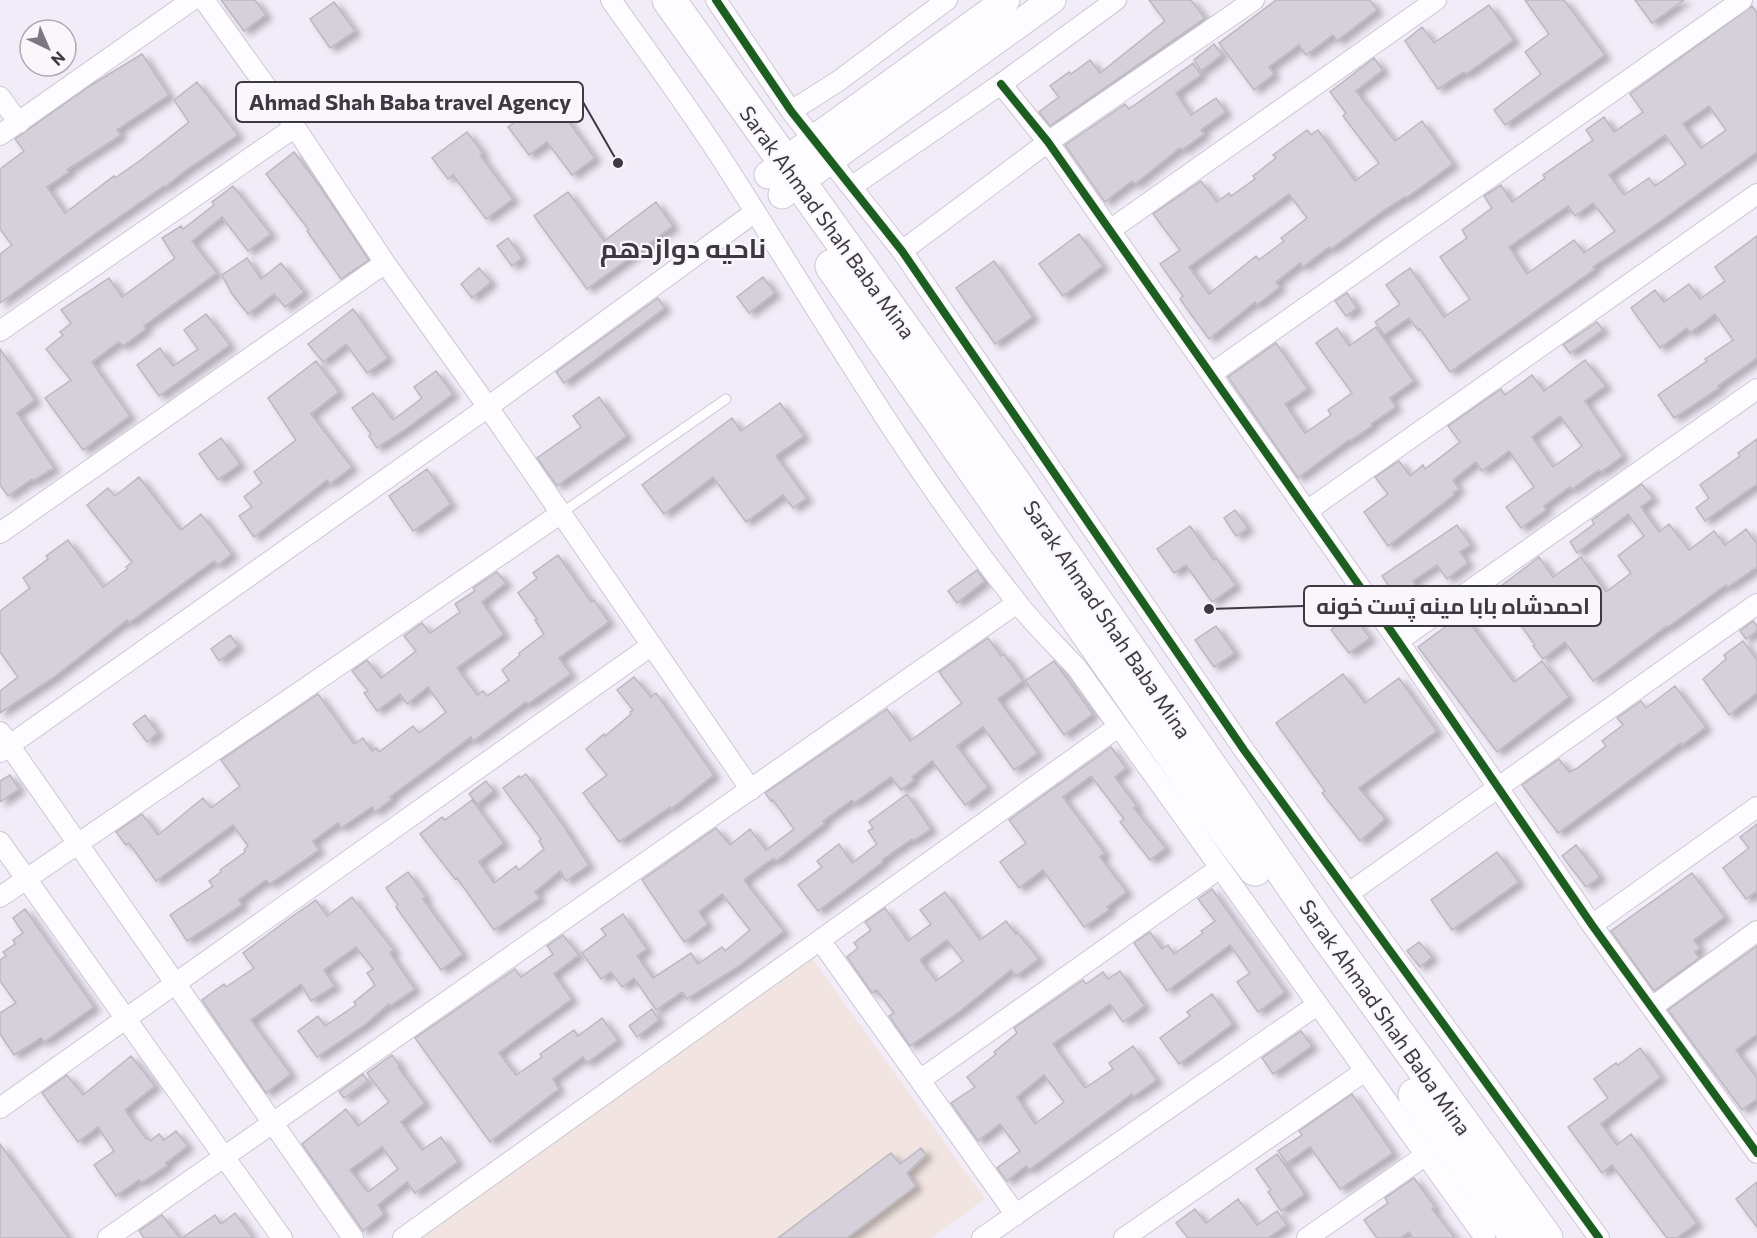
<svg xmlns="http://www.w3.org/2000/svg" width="1757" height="1238" viewBox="0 0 1757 1238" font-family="Commissioner,Cairo,sans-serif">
	<defs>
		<filter id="shadow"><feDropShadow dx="6" dy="4" stdDeviation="3" flood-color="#0004"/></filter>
	</defs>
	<rect width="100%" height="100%" fill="#f2ebf8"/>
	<!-- education -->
	<path fill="#f1e4e1" d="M811,957L985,1199L931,1238H421Z"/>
	<!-- building -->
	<path fill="#d5d0da" stroke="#bdb7c1" stroke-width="1.5" fill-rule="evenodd" filter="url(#shadow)" d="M221,0H255L266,15L244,31Z
		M1149,0H1191L1205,18L1050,126L1039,112L1059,97L1050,86L1069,72L1071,74L1090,60L1100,73L1165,21Z
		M1276,0H1370L1377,10L1337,41L1333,35L1306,55L1299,45L1269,67L1274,74L1254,90L1219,43Z
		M1525,0H1564L1605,55L1505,125L1494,110L1541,74L1525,52L1549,34Z
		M1635,0H1684L1652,23Z
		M334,2L355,31L330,48L310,19Z
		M1489,5L1514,40L1466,74L1464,72L1438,89L1405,41L1422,27L1434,43Z
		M1752,6L1757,13V152L1651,228L1593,267L1595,269L1450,372L1420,329L1418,330L1409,318L1384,335L1375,322L1400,304L1386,285L1410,268L1444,317L1470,299L1440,257L1467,238L1462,230L1492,208L1484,196L1501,185L1512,202L1545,178L1543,175L1593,140L1586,130L1604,117L1614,132L1643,112L1630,94ZM1709,106L1726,130L1701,148L1683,124ZM1665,135L1686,164L1655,186L1649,178L1624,195L1609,175ZM1593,203L1615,231L1584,253L1574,240L1527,274L1509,247L1568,206L1575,216Z
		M1214,44L1222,55L1201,71L1194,60Z
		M142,54L169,95L117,130L121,135L67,170L69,172L47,187L65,213L114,176L115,178L142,159L189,122L174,100L197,82L238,135L185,171L165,187L164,186L92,236L0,303V254L12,245L0,229V169L24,151L15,139L88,87Z
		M1374,58L1383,70L1356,91L1395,141L1422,121L1453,164L1406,198L1405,197L1380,213L1331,249L1329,247L1303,267L1300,263L1276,282L1280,287L1257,305L1255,302L1209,339L1180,299L1183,296L1160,264L1180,250L1153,214L1201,181L1217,202L1229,193L1231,196L1255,179L1253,176L1276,158L1273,155L1307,130L1311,135L1318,130L1355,181L1379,163L1343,116L1346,113L1330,92ZM1289,194L1307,218L1281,238L1284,241L1259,260L1256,256L1209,294L1189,267Z
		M1193,63L1201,75L1176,93L1191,115L1216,98L1226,112L1201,130L1204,134L1182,150L1180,148L1135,184L1132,181L1105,202L1065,145L1125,104L1129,109Z
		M550,96L595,158L572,175L547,142L529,155L508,127Z
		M467,132L483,153L480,155L513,199L486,219L453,175L448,179L432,158Z
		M294,152L321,188L369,260L341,279L307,231L309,230L266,174Z
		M233,186L271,234L248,251L222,217L192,241L217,273L144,326L146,329L123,346L119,342L92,362L130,416L83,450L45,398L71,380L46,349L63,335L60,332L71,323L61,310L109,278L122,297L175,258L162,238L181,226L183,229L214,205L212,202Z
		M568,192L604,241L656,202L673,226L587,289L534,216Z
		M1079,234L1103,266L1063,296L1039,264Z
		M1757,236V358L1718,386L1719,388L1674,418L1658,395L1707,361L1705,359L1733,340L1715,314L1690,333L1687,328L1660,348L1631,308L1655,290L1664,302L1689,284L1700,299L1725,281L1715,267Z
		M508,238L522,258L512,266L497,246Z
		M247,258L261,279L281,263L304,292L285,307L274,294L248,314L232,294L222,275Z
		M994,261L1033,317L995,344L956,288Z
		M479,268L491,282L472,298L461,284Z
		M763,277L775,293L749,313L737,297Z
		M1347,293L1357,308L1346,316L1335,301Z
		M658,298L665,308L564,383L556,372Z
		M353,309L388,358L367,373L346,344L323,362L308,344Z
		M206,314L230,345L159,396L137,365L160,348L173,366L198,349L184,330Z
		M1597,322L1603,330L1570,353L1563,345Z
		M1376,327L1414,381L1390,398L1396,407L1371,424L1372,426L1350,441L1349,440L1298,478L1228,377L1276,343L1308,389L1285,404L1305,433L1331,415L1328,410L1352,393L1316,343L1337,328L1349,346Z
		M0,349L35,400L17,413L54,468L33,481L32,479L8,496L0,485Z
		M1585,360L1606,386L1585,401L1623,456L1601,472L1599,470L1572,489L1570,487L1544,506L1546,510L1521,528L1506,507L1534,487L1509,451L1482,471L1476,462L1453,480L1459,489L1453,493L1454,495L1388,546L1364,512L1388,494L1375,477L1399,461L1410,476L1423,465L1425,469L1460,442L1448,426L1501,389L1505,395L1532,375L1544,391ZM1560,416L1582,446L1553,467L1532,437Z
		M316,361L339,392L311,414L352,467L330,484L327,480L254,537L239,516L252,507L244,497L262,483L254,472L296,440L268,398Z
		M436,371L453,394L406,429L377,448L369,436L371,434L352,408L373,393L393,420L422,398L414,387Z
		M599,397L627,436L557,486L537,458L581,427L573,416Z
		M780,403L804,436L776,456L807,498L793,508L783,495L746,522L713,477L664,514L642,485L732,418L741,431Z
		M221,438L240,464L218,480L199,454Z
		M1757,439V484L1705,521L1696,508L1709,498L1700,485L1740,456L1738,453Z
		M427,469L451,504L413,531L389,496Z
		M139,477L177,526L181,530L201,514L232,554L218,565L214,561L129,623L127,620L53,678L0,713V691L18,677L0,652V611L30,588L23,578L48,559L46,556L68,540L103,587L127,569L126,567L132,562L87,505L108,488L115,496Z
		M1642,484L1653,498L1641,507L1659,532L1669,524L1689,550L1714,531L1725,545L1746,529L1757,544V567L1728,587L1726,585L1668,627L1667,626L1593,681L1565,642L1543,659L1533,646L1535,645L1505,603L1502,606L1492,593L1539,557L1553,577L1581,557L1606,592L1631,573L1618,556L1644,536L1628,514L1577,553L1570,542L1594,524L1592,520Z
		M1235,510L1248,528L1236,536L1224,518Z
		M1457,525L1471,545L1460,552L1468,563L1447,579L1437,565L1413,581L1423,595L1404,608L1382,576Z
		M1190,526L1214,560L1216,558L1236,585L1212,602L1186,565L1174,573L1157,549Z
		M558,555L591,602L594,600L609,622L559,658L571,674L528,704L526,702L473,741L471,737L390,797L392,799L375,812L372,807L341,828L338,823L313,841L319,850L270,884L266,880L239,900L242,905L187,941L170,915L213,886L209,881L221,872L220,870L245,852L244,850L248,846L233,825L156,881L129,843L126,845L116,832L142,814L158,835L203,798L211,808L240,786L221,760L318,694L354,744L363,738L372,751L376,748L379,752L413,726L419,733L446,712L428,687L407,704L400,694L377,711L364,693L368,691L352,671L367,660L381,678L416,651L404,636L422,623L430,633L460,612L455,604L475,591L473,588L497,572L506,583L482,602L504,634L457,668L477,695L483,691L487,696L509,680L502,670L520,655L519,653L544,634L535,620L537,619L518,593L537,578L533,573Z
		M977,570L985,581L957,603L948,591Z
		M1352,614L1370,638L1349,653L1331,630Z
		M1463,614L1514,682L1542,661L1569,697L1497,752L1418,647Z
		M1753,621L1757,626V631L1746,639L1740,631Z
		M1216,626L1235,653L1214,667L1195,640Z
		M230,635L238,646L219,661L211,649Z
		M988,638L1001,656L1004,654L1023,681L998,699L1038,753L1014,770L983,727L957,746L988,787L965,805L932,761L912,777L914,780L901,790L891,777L854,803L852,800L823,821L825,823L776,861L774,859L768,862L744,880L784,931L739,966L687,999L682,992L656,1010L634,978L622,987L611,972L601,979L582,953L606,935L601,929L623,914L647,949L637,956L653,978L691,953L698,964L722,947L725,951L750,930L722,894L699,912L708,924L684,942L642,880L716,828L730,845L750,829L766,850L794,829L773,800L771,801L765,793L887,709L910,741L962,703L939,672Z
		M1743,641L1757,660V693L1729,715L1703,679L1726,659L1724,655Z
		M1054,661L1093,714L1064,735L1025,681Z
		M1343,674L1365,703L1399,678L1437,731L1359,788L1385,818L1383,821L1360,841L1322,793L1325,791L1276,723Z
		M634,677L651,697L656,693L714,775L671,809L670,807L619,842L583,793L607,775L586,749L604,734L605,736L631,714L630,712L633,710L617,690Z
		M1675,686L1706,727L1682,745L1681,743L1558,833L1522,785L1559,759L1569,772L1576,769L1606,746L1602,741L1623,725L1617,718L1641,701L1646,708Z
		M145,715L158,733L147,742L133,724Z
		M1111,747L1126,768L1115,777L1137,806L1134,808L1166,848L1150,860L1120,822L1124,819L1091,776L1063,797L1105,853L1100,857L1127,892L1107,907L1109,910L1084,927L1043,870L1019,888L1000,862L1026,843L1009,820Z
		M526,774L561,822L589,865L566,881L560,871L535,892L540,898L494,930L457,878L455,879L420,834L442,817L445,820L472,800L504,843L479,862L494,883L516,866L519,870L544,849L539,841L541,839L503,788L519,776L520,778Z
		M10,775L19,789L0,802V781Z
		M486,781L494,791L477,804L469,794Z
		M907,794L931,829L913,841L912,839L882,860L883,862L818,911L798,885L822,867L817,861L839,844L852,863L877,844L868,831L873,828L869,822Z
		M1757,824V891L1746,899L1723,868L1749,848L1740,837Z
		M1576,845L1600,877L1586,887L1562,856Z
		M1497,852L1519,882L1452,930L1431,900Z
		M408,872L426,897L423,899L463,954L441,970L396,907L398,905L386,888Z
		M1692,873L1725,917L1694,940L1700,948L1695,952L1699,958L1654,991L1611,931Z
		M1212,889L1285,992L1258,1012L1237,982L1250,973L1230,945L1167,991L1134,943L1150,932L1162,949L1168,945L1174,954L1203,933L1201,931L1215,921L1198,899Z
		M945,892L980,940L1006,921L1016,934L1017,932L1039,959L1016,976L1011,970L959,1012L910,1046L889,1016L894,1013L877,990L872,993L847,957L858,948L854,943L871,930L865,922L885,908L908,941L931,924L920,910ZM947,940L963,961L936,981L920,960Z
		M352,897L394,950L390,953L415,989L390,1006L389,1004L366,1024L317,1057L298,1031L318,1016L325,1026L356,1005L354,1002L375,985L367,973L373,969L356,947L324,970L335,986L311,1001L301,984L251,1020L291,1074L266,1093L202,1000L224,984L226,987L254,968L243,953L290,918L316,900L327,916Z
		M25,909L94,1007L44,1042L41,1038L14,1055L0,1034V1013L16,1003L0,981V960L6,956L3,952L15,944L13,940L23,933L13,918Z
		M563,935L579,955L554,974L572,999L499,1053L516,1075L542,1057L540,1054L574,1030L578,1036L602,1018L618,1040L587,1063L583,1057L553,1079L559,1089L490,1142L415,1038L515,969L521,977L553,954L547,946Z
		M1419,942L1432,957L1420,967L1407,951Z
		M1757,946V1034L1736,1050L1757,1078V1099L1742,1110L1668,1010Z
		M1120,971L1145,1006L1123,1022L1110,1004L1053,1044L1085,1088L1113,1069L1109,1063L1133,1046L1157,1080L1133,1097L1132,1094L1029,1170L1026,1166L1007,1181L997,1168L1020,1151L1000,1124L978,1141L951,1103L975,1087L967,1077L996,1054L994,1052L1017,1033L1014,1028L1083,980L1086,984L1103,972L1108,979ZM1044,1075L1064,1102L1035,1124L1017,1097Z
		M1212,994L1233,1024L1179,1064L1160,1038L1190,1016L1187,1012Z
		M652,1009L659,1020L637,1037L629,1026Z
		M1301,1031L1312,1046L1273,1074L1262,1058Z
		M1640,1048L1661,1077L1601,1124L1617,1145L1631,1134L1697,1223L1677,1238H1667L1612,1165L1602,1173L1568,1127L1608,1098L1594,1079L1616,1063L1618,1065Z
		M392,1055L400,1066L398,1067L425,1103L401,1122L422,1150L441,1137L458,1162L415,1193L407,1182L378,1205L384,1214L363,1231L302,1144L346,1109L358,1126L389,1102L367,1073ZM382,1147L398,1169L368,1192L350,1170Z
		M131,1056L155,1086L125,1110L146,1139L148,1138L150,1141L159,1134L164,1140L176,1131L188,1146L166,1163L167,1166L141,1183L139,1180L116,1196L94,1165L114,1151L98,1127L78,1142L42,1093L67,1075L83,1095Z
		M363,1074L368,1081L344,1098L339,1092Z
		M1352,1094L1393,1153L1340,1189L1310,1147L1287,1163L1278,1151L1302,1135L1299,1131Z
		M0,1144L29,1184L69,1238H0Z
		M921,1148L926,1155L907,1173L916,1186L847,1238H778L891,1153L900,1164Z
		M1277,1154L1305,1194L1281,1211L1268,1192L1271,1190L1256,1169Z
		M1414,1178L1435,1207L1432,1209L1455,1238H1413L1409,1232L1400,1238H1377L1364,1220L1388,1203L1385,1198Z
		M1757,1182V1227L1736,1199Z
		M1238,1199L1257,1225L1277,1211L1287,1225L1268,1238H1188L1176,1223L1195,1209L1206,1223Z
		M235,1213L253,1238H182L215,1215L221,1224Z
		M162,1215L180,1238H144L139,1231Z"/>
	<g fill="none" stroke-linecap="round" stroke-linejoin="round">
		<!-- lane casing -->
		<g stroke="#cdc8d2" stroke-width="11">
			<path id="lane" d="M560,514L726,399"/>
		</g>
		<!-- street casing -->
		<g stroke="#cdc8d2" stroke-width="22">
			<path id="street" d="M204,0L295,127L385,263L488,407L751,790
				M611,0C649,54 689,108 725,164C819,311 907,464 1016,601C1034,625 1057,646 1077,668L1485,1238
				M716,0L791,111L902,251L1244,750L1599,1238
				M1001,84L1048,142L1398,641L1592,925L1757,1153
				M0,97L19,123
				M791,111L837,82L947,0
				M0,135L192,0
				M851,187L1001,84L1116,0
				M1110,230L1436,0
				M902,251L1048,142L1254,0
				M0,331L295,127
				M1211,374L1742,0
				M1307,511L1757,194
				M0,533L385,263
				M1398,641L1757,389
				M0,732L353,1238
				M0,752L488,407L755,212
				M0,842L282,1238
				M1349,893L1757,604
				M0,897L560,514
				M1592,925L1757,807
				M820,940L1016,1215
				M1652,1007L1757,931
				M920,1080L1220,868
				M0,1108L652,645
				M108,1238L1017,603
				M403,1238L1118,727
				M982,1238L1317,1005
				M1124,1238L1365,1071
				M1307,1238L1426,1155"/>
		</g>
		<!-- secondary casing -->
		<g stroke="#cdc8d2" stroke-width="29">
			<path id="secondary" d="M768,175L814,139L1006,0
				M782,195L1052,0"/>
		</g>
		<!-- highway casing -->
		<g stroke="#cdc8d2" stroke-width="35">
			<path id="highway" d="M669,0L1013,481L1326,934L1546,1238
				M832,266L1207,805L1255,869
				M1415,1095L1517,1238"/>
		</g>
		<!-- lane -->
		<use href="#lane" stroke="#fdfcfe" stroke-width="9"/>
		<!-- street -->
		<use href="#street" stroke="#fdfcfe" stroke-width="20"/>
		<!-- secondary -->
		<use href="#secondary" stroke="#fdfcfe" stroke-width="27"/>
		<!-- highway -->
		<use href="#highway" stroke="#fdfcfe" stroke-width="33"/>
		<!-- cycleway casing -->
		<g stroke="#faf7fc" stroke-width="11">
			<path id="cycleway" d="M716,0L791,111L902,251L1244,750L1599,1238
				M1001,84L1048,142L1398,641L1592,925L1757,1153"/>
		</g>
		<!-- cycleway -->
		<use href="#cycleway" stroke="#1b5e20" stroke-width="8"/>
	</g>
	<g text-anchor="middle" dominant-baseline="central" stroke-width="4.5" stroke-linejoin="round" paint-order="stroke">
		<!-- street labels -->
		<g font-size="21" fill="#3d3942" stroke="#faf7fc">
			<text transform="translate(828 222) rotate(54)">Sarak Ahmad Shah Baba Mina</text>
			<text transform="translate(1108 619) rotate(56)">Sarak Ahmad Shah Baba Mina</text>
			<text transform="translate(1386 1017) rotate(55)">Sarak Ahmad Shah Baba Mina</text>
		</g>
		<!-- district labels -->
		<g font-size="27" font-weight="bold" fill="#3d3942" stroke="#faf7fc">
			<text x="683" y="247">ناحیه دوازدهم</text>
		</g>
	</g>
	<!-- callouts -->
	<path fill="none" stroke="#3d3942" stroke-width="2" d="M618 163L583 102M1209 609L1304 606"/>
	<g fill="#3d3942" stroke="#faf7fc" stroke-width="2">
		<circle cx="618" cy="163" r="6"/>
		<circle cx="1209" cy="609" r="6"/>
	</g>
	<g fill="#faf7fc" stroke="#3d3942" stroke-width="2">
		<rect x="236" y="82" width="347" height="40" rx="6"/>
		<rect x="1304" y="586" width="297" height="40" rx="6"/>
	</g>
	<g font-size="22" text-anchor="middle" font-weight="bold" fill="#3d3942">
		<text x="410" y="110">Ahmad Shah Baba travel Agency</text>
		<text x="1453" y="614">احمدشاه بابا مینه پُست خونه</text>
	</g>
	<!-- north arrow -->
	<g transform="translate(48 48) rotate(136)"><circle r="28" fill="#faf7fc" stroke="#aeabb2" stroke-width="1.5"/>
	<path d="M0-4.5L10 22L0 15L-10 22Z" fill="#7c7782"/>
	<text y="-9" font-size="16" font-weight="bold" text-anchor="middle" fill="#3d3942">N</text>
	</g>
</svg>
